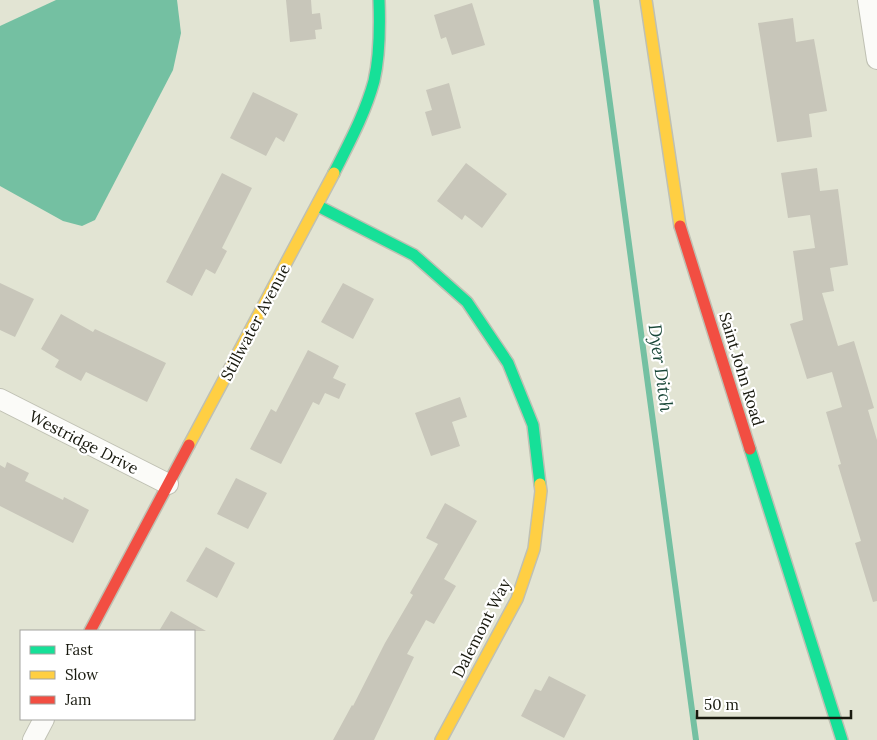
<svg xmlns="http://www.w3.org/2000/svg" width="877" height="740" viewBox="0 0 877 740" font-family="Lora,serif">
	<rect width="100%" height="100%" fill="#e2e4d3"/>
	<!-- water -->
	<path fill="#74c0a2" d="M56,0H177L181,33L173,70L95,220L82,226L63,221L0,186V26Z"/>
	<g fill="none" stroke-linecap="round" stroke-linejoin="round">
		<!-- stream -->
		<path stroke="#74c0a2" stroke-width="6" d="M596,0L696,740"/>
	</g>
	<!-- building -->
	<path fill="#c8c6ba" d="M286,0H311L312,14L320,13L322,29L315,30L316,39L290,42Z
		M472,3L485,45L452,55L446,37L441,39L434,15Z
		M793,18L796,42L814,39L827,111L809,114L812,137L777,142L758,23Z
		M449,83L461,128L432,136L425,112L432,110L426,90Z
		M253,92L298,114L284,142L276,137L266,156L230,138Z
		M466,163L507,194L482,228L465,215L462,220L437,201Z
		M817,168L820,191L838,189L848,265L830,268L834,291L822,293L838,346L854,341L874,408L868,410L877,440V601L873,602L855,543L861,541L838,465L841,464L826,412L842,407L832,372L807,379L790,324L803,320L793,251L815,248L810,215L788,218L781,173Z
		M222,173L252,188L222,248L227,251L215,274L206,269L192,296L166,282Z
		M0,283L34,299L15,337L0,330Z
		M343,283L374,299L353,339L321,322Z
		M61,314L93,332L95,329L166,363L147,402L86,372L81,381L55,367L59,360L41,349Z
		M308,350L339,366L333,378L346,384L339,399L325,393L319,405L313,402L281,464L250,449L271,409L276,412Z
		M460,397L467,417L452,422L460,446L431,456L415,413Z
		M7,462L29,473L25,481L63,500L64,497L89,510L73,543L0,506V465L5,468Z
		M236,478L267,493L248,529L217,514Z
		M445,503L477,521L444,579L456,586L434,624L426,620L407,654L414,657L374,740H333L352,705L353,706L385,643L413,595L410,593L438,544L426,538Z
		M206,547L235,563L217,598L186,581Z
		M171,611L206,631H159Z
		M549,676L586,695L564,738L521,716L535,689L541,691Z"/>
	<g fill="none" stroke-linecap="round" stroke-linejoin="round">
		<!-- street casing -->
		<g stroke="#bfc0b3" stroke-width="22">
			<path id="street" d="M868,0L877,59
				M0,399L168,484
				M33,740L44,719"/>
		</g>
		<!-- fast casing -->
		<g stroke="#bfc0b3" stroke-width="14">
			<path id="fast" d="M334,173C349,143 365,114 374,81C380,55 380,26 379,0
				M318,206L414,255L467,302L508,363L533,425L540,484
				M750,449L842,740"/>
		</g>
		<!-- slow casing -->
		<g stroke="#bfc0b3" stroke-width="14">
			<path id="slow" d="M646,0L680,226
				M189,445L334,173
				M441,740L517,599L534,549L541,491L540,484"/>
		</g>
		<!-- jam casing -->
		<g stroke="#bfc0b3" stroke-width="14">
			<path id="jam" d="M680,226L750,449
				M90,631L189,445"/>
		</g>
		<!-- street -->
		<use href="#street" stroke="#fbfbf8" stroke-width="20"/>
		<!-- fast -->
		<use href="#fast" stroke="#16e098" stroke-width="11"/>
		<!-- slow -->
		<use href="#slow" stroke="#ffcf43" stroke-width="11"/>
		<!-- jam -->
		<use href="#jam" stroke="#f24e42" stroke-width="11"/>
	</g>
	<g text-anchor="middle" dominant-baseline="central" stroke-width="4.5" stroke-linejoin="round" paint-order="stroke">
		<!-- street labels -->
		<g font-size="16" fill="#18190e" stroke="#fff">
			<text transform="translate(255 322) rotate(-62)">Stillwater Avenue</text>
			<text transform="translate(742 369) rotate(73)">Saint John Road</text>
			<text transform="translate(84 442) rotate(27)">Westridge Drive</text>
			<text transform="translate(481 628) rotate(-63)">Dalemont Way</text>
		</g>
		<!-- water labels -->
		<g font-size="18" font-style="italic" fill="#194738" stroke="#fff">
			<text transform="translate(661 368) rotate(82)">Dyer Ditch</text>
		</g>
	</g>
	<!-- legend -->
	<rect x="20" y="630" width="175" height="90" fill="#ffffff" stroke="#a3a39f"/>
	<rect x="30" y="646" width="25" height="8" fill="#16e098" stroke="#a3a39f"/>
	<text x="65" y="655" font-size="15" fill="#18190e">Fast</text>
	<rect x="30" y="671" width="25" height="8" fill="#ffcf43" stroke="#a3a39f"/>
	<text x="65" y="680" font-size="15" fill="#18190e">Slow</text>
	<rect x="30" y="696" width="25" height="8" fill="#f24e42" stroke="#a3a39f"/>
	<text x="65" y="705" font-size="15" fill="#18190e">Jam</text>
	<!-- scale -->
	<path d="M697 710v8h154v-8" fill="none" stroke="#18190e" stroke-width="2.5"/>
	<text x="704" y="710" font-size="15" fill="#18190e" stroke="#ffffff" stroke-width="4" paint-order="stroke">50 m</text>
</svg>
